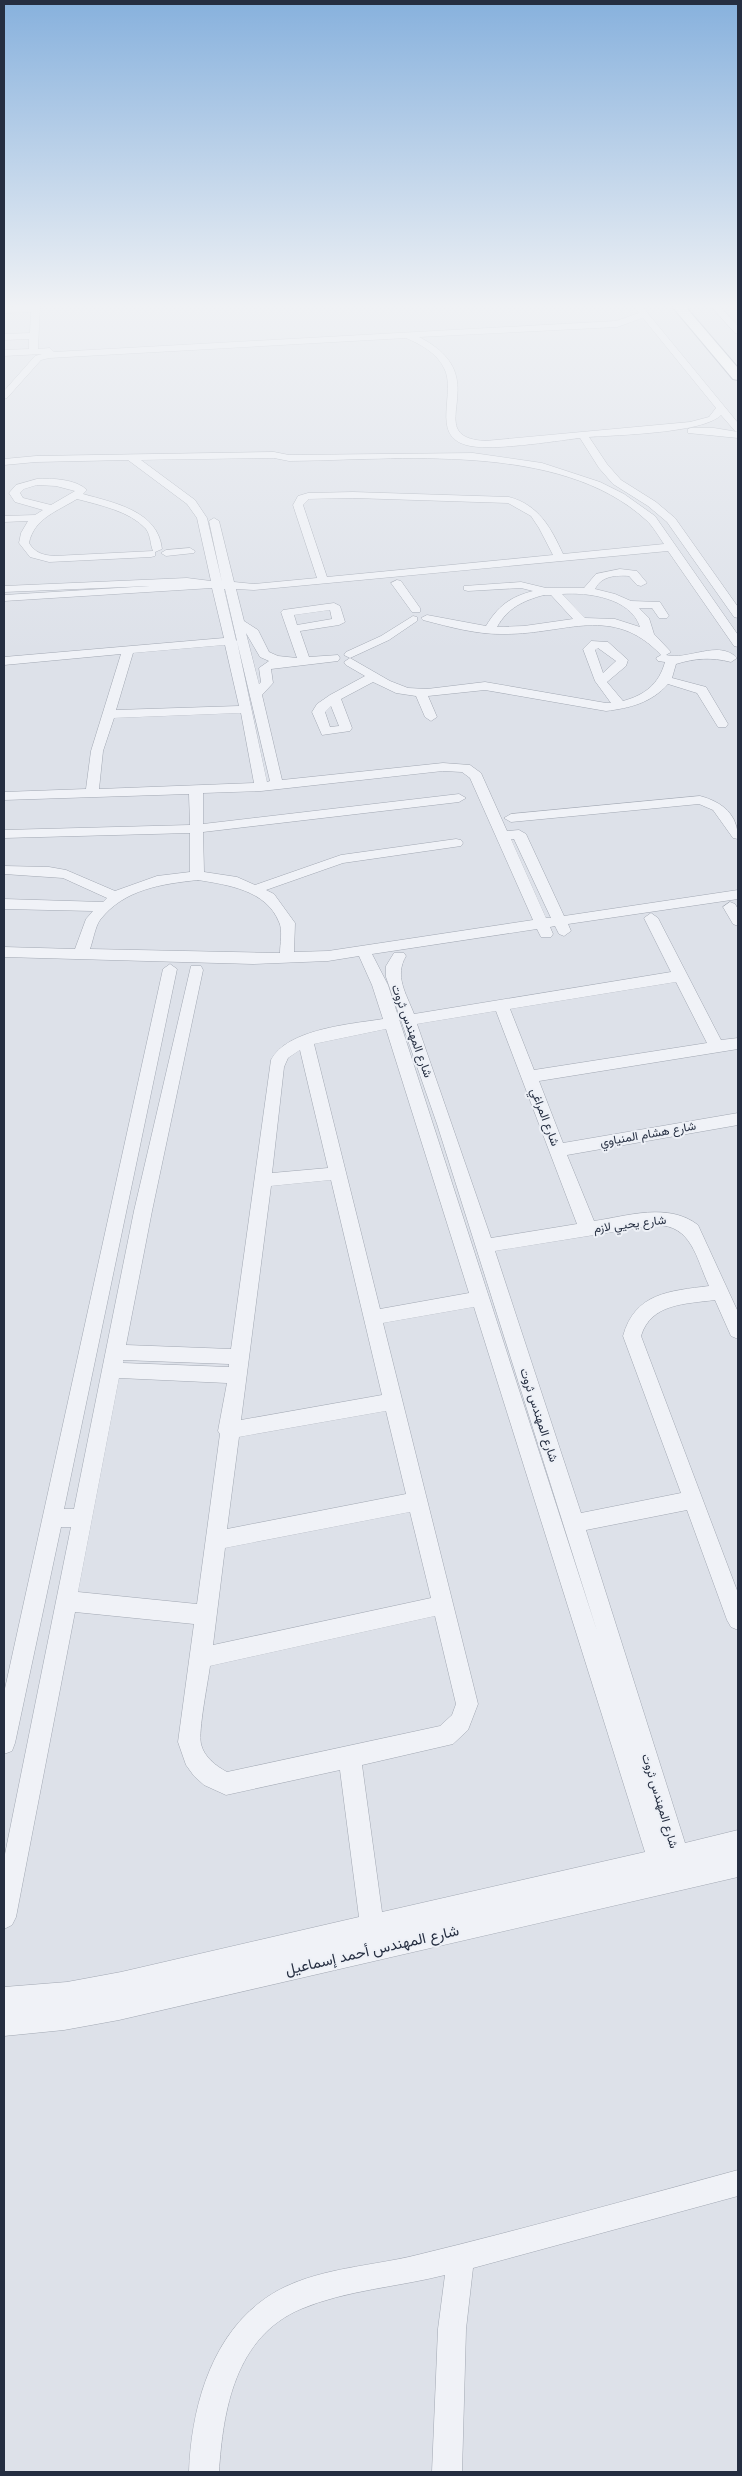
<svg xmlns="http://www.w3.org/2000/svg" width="742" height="2476" viewBox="0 0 742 2476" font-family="Raleway,Vazirmatn,sans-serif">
	<rect width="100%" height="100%" fill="#dde1e9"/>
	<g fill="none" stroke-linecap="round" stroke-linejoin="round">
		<!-- minor casing -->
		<g stroke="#a2a8b3" stroke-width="1">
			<path id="minor" d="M32,305H40L38,349L50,348L54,352L616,321L639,313L633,305H641L738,423V432L735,431L721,415C704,433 618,435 589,437L607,464L621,480L656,502L675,518L738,607V618L734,617L667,522L648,506L613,484L599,468L580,438C554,441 489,452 466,445C430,435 457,392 444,368C437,353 420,344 406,338L49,358L41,360L7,398L4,399V391L35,356L42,354L4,356V350L29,349V339L4,340V334L30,333L31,312L4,313V307ZM643,318L716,408L709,417L690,422L485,441C437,438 464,407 456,376C452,358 435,345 419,337L617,327Z
				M710,305H718L738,326V334L735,333Z
				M691,428H714L738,432V438L688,433V429Z
				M274,452L289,455L473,453L542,463L600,482L624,494L655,516L738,635V647L734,646L668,551L254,590L236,589L244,621L258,630L269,652L278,656L297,658L281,612L283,610L334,603L340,606L345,622L339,625L300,631L309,657L338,655L340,658L338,661L271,669L273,683L262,695L282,780L443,763L470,765L481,773L507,831L519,830L526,834L564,916L738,890V899L568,924L571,931L564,936L559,934L555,926L550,927L553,934L551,937H541L537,929L372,954L388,985L597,1631L437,1124L386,977V966L394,953H404L406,956C394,976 406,993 414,1014L671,972L644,918L651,913L658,918L721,1040L738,1038V1049L539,1081L563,1143L738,1113V1125L567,1155L594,1221C628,1216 668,1202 698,1225L738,1312V1339L731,1336L715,1300C686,1304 651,1303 641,1336L738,1593V1630L731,1627L727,1620L687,1510L586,1530L685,1843L738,1830V1877L119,2020L64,2030L4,2036V1987L67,1982L121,1972L359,1917L340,1770L226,1795L204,1785L194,1776L186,1765L178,1742L194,1624L75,1612L16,1917L12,1925L4,1929V1859L71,1527H61L15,1743L12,1751L4,1754V1693L163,969L170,964L177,969L64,1509H74L134,1211L191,966H201L203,970L152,1211L126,1345L231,1349L271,1060C287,1029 351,1024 383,1019L372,985L359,956L328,961L253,964L4,957V947L75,949L86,919L93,911L4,909V899L103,902L107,898L63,878L4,874V866L49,867L66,870L115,891L157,876L190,872V833L4,838V830L190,825L189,794L4,800V792L86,789L91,751L121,654L4,665V657L224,638L212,588L4,601V595L150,586L4,592V586L187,578L211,581L197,518L187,504L128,460L36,462L4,465V459L36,456ZM274,458L289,461C398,460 560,441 646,520C653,526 659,537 664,544L563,554C551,528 539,505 509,497L353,492L308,493L298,496L293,505L317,578L254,584L234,582L219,521L214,518L209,521L222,582L207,518L195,500L141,460ZM353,498L508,503L531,516L539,528L553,555L327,577L303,505L309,499ZM224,589H225L237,641L236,640ZM330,610L332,619L297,625L294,615ZM246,633L260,657L269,661L259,668L261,682L259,684ZM237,641L270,781L267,782ZM225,645L239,706L116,710L133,653ZM241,713L254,783L99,789L103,751L114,718ZM443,771L462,772L470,778L533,920L328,951L294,952L295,923L274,894L266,890L343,863L461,846L463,843L461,840L456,839L341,855L255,885L237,877L204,872L203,832L459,802L466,798L459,794L203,824V793L261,791ZM511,839H514L551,918H546ZM198,880C228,885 266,890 279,922C283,930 280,944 280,953L90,949C93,941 95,927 100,920C124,889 162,884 198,880ZM676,982L707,1043L534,1070L510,1009ZM496,1011L577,1224L491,1238L417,1024ZM386,1029L469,1293L380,1309L314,1044ZM300,1050L328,1168L272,1173L284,1067L288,1058ZM331,1180L382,1395L241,1420L271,1186ZM656,1225C692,1225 696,1258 709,1286C669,1291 635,1293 623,1336L681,1493L581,1513L495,1251ZM474,1307L645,1852L382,1912L362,1765L453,1744L468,1730L478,1704L383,1323ZM123,1360L229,1364V1367L123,1363ZM119,1378L227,1383L218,1431L220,1434L197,1604L78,1592ZM386,1411L406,1494L227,1529L239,1437ZM410,1512L431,1598L213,1645L225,1548ZM435,1616L456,1704L452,1715L440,1726L227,1772C216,1766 204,1757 201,1744C198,1731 208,1682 210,1666Z
				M37,479C52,478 76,479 87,490L83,494C115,503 158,511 162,549L155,552V556L151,557L49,562L30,557L19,543L21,533L28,521L4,522V516L35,515L43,510L15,502L9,493L16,485ZM37,485L56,486L75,491L51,505L23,498L20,493L24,489ZM77,499C99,505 130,511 146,529C151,536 150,544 153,551L54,556C43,555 35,553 29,543C34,518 58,511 77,499Z
				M190,548L195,551L194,553L166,556L161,553L166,550Z
				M620,569L637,571L647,583L641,586L637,585L629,576C616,575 601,576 595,589L615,594L631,601L660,602L669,616L667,618H659L652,608H639L649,618L654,634L671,652L666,655C687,661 719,639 737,658L731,662C711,657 696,658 676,664L672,678L706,687L728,724L726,727H718L697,693L668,684C651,703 630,708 606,711L485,690L428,696L437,717L431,721L425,717L416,696L396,693L373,682L341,699L352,728L350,731L322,735L312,712L317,704L330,695L365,676L346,665L344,662L350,658L344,655L346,652L381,636L413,616L417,617V621L389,640L350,658L390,681L408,688L427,689L485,682L606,703H611L595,681L583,649L591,641L608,642L628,660L626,666L607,682L623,701C645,695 659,684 665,662L658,661L656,658L661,655C613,604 566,634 506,634C478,635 450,627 423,620L421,618L427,615L486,626C498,606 510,597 533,591L521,588L468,591L464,590V586L521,582L546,588H584L596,574ZM562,594C588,592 631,598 640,627L615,619L585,618ZM544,595H551L573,619L524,626L497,627C508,608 522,601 544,595ZM598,648L616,661L603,673L595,650ZM331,706L339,726L330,727L325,712Z
				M397,580L401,581L420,608V612H412L391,583Z
				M700,796C723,802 738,815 738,839L733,838L713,810L699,804L511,822L504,818L511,814Z
				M730,902L735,904L738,909V926L733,924L723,907Z
				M738,2170V2196L473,2268L466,2329L462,2472H432L438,2329L445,2275C398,2287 346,2290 301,2309C235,2337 223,2410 219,2472H189C191,2412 209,2342 259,2303C303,2268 365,2268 417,2255C524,2229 631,2199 738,2170Z"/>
		</g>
		<!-- highway casing -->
		<g stroke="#838da1" stroke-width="2">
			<path id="highway" d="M671,305H684L738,368V380L733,379Z"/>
		</g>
		<!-- minor -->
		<use href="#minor" fill="#f0f2f7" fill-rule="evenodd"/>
		<!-- highway -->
		<use href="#highway" fill="#fff" fill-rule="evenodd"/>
	</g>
	<!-- sky -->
	<linearGradient id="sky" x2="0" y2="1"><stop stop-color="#87b1dd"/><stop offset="0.47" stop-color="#f0f2f5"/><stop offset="1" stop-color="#f0f2f5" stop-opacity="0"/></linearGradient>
	<rect width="742" height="651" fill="url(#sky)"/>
	<g text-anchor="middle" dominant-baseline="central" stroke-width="4" stroke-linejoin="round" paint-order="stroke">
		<!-- street labels -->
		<g font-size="12" fill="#252e41" stroke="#edf0f6">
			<text transform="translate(412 1031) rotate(70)">شارع المهندس ثروت</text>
			<text transform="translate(545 1117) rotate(69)">شارع المراغي</text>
			<text transform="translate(648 1134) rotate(-10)">شارع هشام المنياوي</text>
			<text transform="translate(630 1224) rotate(-7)">شارع يحيي لازم</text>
			<text transform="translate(539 1415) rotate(72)">شارع المهندس ثروت</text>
			<text transform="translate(660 1801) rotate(73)">شارع المهندس ثروت</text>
		</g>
		<!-- near-street labels -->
		<g font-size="15" fill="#252e41" stroke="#edf0f6">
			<text transform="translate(372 1950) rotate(-13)">شارع المهندس أحمد إسماعيل</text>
		</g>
	</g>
	<!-- border -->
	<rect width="742" height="2476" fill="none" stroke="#252e41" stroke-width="10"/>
</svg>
